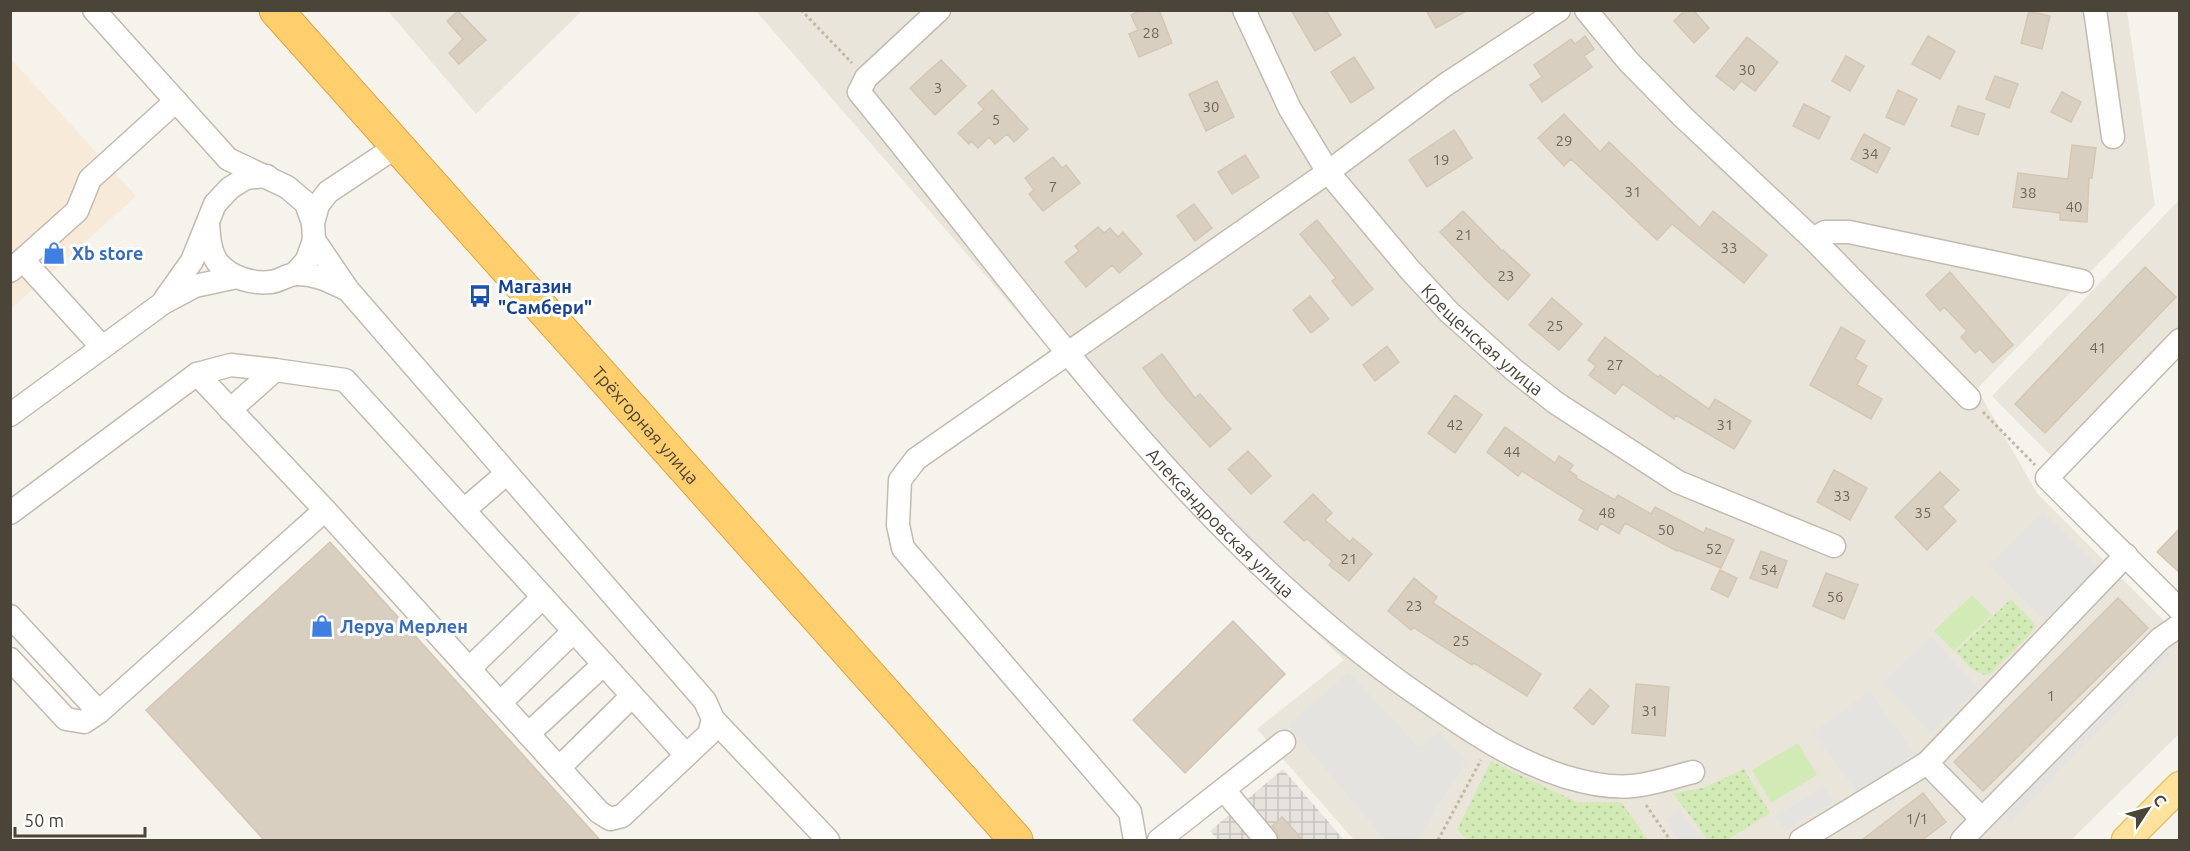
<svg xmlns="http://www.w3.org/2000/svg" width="2190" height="851" viewBox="0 0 2190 851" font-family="Ubuntu,sans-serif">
	<defs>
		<pattern id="industrial-grid" width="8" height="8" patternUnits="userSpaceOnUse" patternTransform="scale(1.5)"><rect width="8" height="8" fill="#e6e2dd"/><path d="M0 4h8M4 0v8" fill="none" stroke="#c7c3be"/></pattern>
		<pattern id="park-dots" width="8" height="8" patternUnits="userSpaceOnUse" patternTransform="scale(1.5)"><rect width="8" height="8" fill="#d2eab5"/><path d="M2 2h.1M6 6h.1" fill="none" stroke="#b6ca9c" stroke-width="1.8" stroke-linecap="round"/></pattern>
	</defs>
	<rect width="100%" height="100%" fill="#f6f3ec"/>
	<!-- residential -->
	<path fill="#eae5da" d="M388,11H582L476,114Z
		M756,11H2127L2155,205L1977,389L2037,493L2179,636V734L2071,840H1354L1257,729L1344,660L1196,518Z
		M2179,200V352L2064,469L1992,396Z"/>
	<!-- commercial -->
	<path fill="#f7ead8" d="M10,58L136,196L11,309H10Z"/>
	<!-- industrial -->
	<path fill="url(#industrial-grid)" d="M1283,769L1344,840H1218L1210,831Z"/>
	<!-- green -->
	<path fill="#d2eab5" d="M1972,595L1992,615L1954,651L1934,631Z
		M1798,743L1817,775L1771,803L1752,770Z"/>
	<!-- park -->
	<path fill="url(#park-dots)" d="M2011,599L2032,621L2035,626L2030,634L1989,675C1974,675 1966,662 1956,652Z
		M1491,761L1577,802H1621L1648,840H1468L1457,830Z
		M1744,769L1770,813L1727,840H1708L1673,793L1703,788Z"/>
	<!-- parking -->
	<path fill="#e5e3e0" d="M2043,511L2100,568L2046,622L1989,565Z
		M1931,637L1979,688L1931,733L1882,683Z
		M2160,646L2170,655L2011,822L2000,813Z
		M1349,672L1419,747L1439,731L1466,761L1417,840H1385L1288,725Z
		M1869,691L1915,753L1859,795L1813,733Z
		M1825,786L1834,801L1784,831L1775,816Z
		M1680,810L1702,840H1679L1665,820Z"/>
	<!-- building -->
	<path fill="#d8cfc1" stroke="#d3c7b4" stroke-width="1.5" d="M1141,10H1159L1172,43L1139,57L1129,34L1138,30L1131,15Z
		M1291,10H1326L1341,35L1315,51Z
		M1426,10H1468L1436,28Z
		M1685,10H1693L1709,28L1694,43L1674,21Z
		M458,11L486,40L459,64L449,53L463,39L447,21Z
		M2029,11L2050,16L2042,49L2021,43Z
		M1585,36L1594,49L1584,56L1592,67L1542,102L1530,85L1542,77L1534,65L1571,39L1575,44Z
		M1928,36L1955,51L1940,79L1912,64Z
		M1747,37L1778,62L1755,91L1741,81L1734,90L1716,76Z
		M1846,56L1864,66L1850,91L1832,81Z
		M1354,57L1374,88L1351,103L1331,72Z
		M941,60L966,86L935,115L910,88Z
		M1995,76L2018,84L2009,108L1986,99Z
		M1217,81L1234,117L1206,131L1189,94Z
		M992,90L1028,129L1014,142L1007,134L995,144L989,137L978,148L971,141L969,144L958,133L984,109L978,103Z
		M1898,90L1917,99L1904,125L1886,117Z
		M2062,92L2081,102L2071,122L2051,112Z
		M1804,104L1830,117L1819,139L1793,126Z
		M1958,106L1985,114L1978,135L1951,126Z
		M1564,114L1600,152L1609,142L1700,228L1713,211L1767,255L1744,283L1672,224L1657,240L1571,159L1564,166L1538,138Z
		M1454,130L1472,158L1427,187L1409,160Z
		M1864,134L1890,148L1877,173L1851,159Z
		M2072,145L2096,148L2092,178H2089L2087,222L2060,220V213L2013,207L2018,173L2068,179Z
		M1245,155L1259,177L1232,194L1218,172Z
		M1053,157L1062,168L1066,165L1080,183L1043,211L1029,194L1034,190L1025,178Z
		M1194,204L1212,228L1195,241L1177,216Z
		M1463,211L1502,251L1503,250L1530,275L1508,300L1485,279L1440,232Z
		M1317,220L1373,289L1352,306L1332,281L1336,278L1300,234Z
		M1098,227L1104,233L1110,228L1118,237L1123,232L1142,254L1119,273L1112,265L1086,287L1065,262L1079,251L1075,246Z
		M2145,267L2176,297L2045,433L2015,404Z
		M1950,272L2013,345L1993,363L1980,349L1975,353L1961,337L1967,331L1944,307L1940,311L1926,295Z
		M1310,296L1329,319L1311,333L1293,310Z
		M1552,298L1582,324L1559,350L1529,325Z
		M1841,327L1865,341L1855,359L1867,366L1857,385L1882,399L1871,419L1810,385Z
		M1605,337L1658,377L1660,375L1709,409L1715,399L1751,421L1734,449L1676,415L1674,419L1623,384L1615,394L1589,375L1596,366L1588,360Z
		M1387,346L1399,362L1375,381L1363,365Z
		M1162,354L1195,398L1200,394L1231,429L1210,447L1164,396L1143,368Z
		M1455,395L1482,415L1455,453L1428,433Z
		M1505,427L1555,463L1559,456L1573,465L1569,471L1577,476L1576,478L1615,500L1618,495L1651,514L1655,507L1704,533L1706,528L1734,540L1721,568L1678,550L1677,551L1625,523L1619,534L1601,523L1597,530L1579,520L1584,510L1522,471L1518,476L1487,452Z
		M1248,451L1271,476L1251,494L1228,469Z
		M1834,470L1867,488L1850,520L1817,502Z
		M1940,472L1959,490L1942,507L1956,521L1927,550L1895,517Z
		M1313,494L1332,513L1325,520L1350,542L1353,538L1372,554L1349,581L1329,565L1332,561L1307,539L1304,541L1284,522Z
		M2180,528V573L2157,552Z
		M330,542L600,840H264L146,710Z
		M1761,551L1787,561L1777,588L1750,578Z
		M1720,570L1737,578L1728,597L1711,589Z
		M1826,573L1858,585L1844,619L1813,606Z
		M1414,578L1437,597L1433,603L1541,674L1527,696L1474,663L1472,665L1413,627L1411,630L1388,611Z
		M2118,598L2148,628L1983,791L1954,762Z
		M1233,621L1285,674L1185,773L1133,720Z
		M1636,684L1669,687L1665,736L1632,733Z
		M1590,689L1609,706L1593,725L1574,708Z
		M1923,793L1946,822L1922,840H1862Z
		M1282,817L1303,840H1279L1277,832L1272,826Z"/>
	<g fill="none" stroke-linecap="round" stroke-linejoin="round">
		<!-- minor casing -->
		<g stroke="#c2bbae" stroke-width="25">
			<g id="minor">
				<path d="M94,10L228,159L287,187L306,203L313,223L314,240L307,260L295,274"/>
				<path id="s1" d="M939,10L866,78L859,92C1031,302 1192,538 1418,695C1464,727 1511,760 1566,777C1586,783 1612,788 1633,786C1653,784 1673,777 1693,772"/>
				<path id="s2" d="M1244,10L1290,109L1328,172L1410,270L1449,312L1514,370L1556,403L1678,482L1834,546"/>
				<path d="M1586,10L1628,61L1683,117L1813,239L1969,398"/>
				<path d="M2095,10L2113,137"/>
				<path d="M313,223L318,205L328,192L397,146"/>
				<path d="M208,224C209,237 210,254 219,264C231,278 253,284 271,282C280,281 288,274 297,274C316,274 329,281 346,289"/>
				<path d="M1813,239L1825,232H1849L2082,281"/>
				<path d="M23,260L102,347"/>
				<path d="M10,271L77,211L90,179L176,101"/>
				<path d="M165,299L192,261L215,204L230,188L246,178L267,176"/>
				<path d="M2180,340L2047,478L2180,610"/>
				<path d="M197,374L325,510L599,812L610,819L622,816L709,734L713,719L705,701L348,290L314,240"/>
				<path d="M230,410L275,370L345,380L543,597"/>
				<path d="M10,415L163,303L195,286L237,277"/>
				<path d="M464,510L506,474"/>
				<path d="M10,513L197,374L231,365L275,370"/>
				<path d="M10,616L99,712"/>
				<path d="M10,659L66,719L84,722L99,712L325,510"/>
				<path d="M469,669L543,597L686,755"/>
				<path d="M500,703L574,631"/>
				<path d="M713,719L828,840"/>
				<path d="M528,734L604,664"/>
				<path d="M559,768L632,696"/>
				<path d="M1224,790L1266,840"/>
				<path d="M1982,819L2160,639L2180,625"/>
				<path d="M1135,840L1130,812L903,548L898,525L900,480L916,459L1328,172L1445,85L1559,10"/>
				<path d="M1159,840L1284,742"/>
				<path d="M1801,840L1927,763"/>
				<path d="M1962,840L1982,819L1927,763L2126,555"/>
			</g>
		</g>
		<!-- major casing -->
		<g stroke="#e6c16a" stroke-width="31">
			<path id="major" d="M2126,840L2180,786"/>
		</g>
		<!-- highway casing -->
		<g stroke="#e0a43c" stroke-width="35">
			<g id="highway">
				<path id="s3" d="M276,10L1016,840"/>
			</g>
		</g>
		<!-- path -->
		<path stroke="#c4b79f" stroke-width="3" stroke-dasharray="3 3" stroke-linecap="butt" d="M801,10L852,63
			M1983,412L2035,465
			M1646,805L1670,840
			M1438,840L1481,760"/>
		<!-- minor -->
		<use href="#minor" stroke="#fff" stroke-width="22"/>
		<!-- major -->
		<use href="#major" stroke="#ffe39c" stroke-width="28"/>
		<!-- highway -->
		<use href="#highway" stroke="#ffcf6e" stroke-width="33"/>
	</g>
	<!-- icons -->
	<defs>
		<g id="shop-bare" transform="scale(1.8)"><path d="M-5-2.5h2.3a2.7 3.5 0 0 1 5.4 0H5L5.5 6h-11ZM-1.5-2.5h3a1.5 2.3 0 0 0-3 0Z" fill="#3f7fe0" stroke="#fff" stroke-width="2.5" paint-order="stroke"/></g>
		<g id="bus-bare" transform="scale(1.8)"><path d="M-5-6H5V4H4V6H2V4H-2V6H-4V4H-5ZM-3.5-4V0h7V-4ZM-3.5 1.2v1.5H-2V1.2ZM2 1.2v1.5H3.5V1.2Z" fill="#1a4fb4" stroke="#fff" stroke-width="2.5" paint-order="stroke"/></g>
	</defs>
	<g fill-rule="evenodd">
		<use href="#shop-bare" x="54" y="253"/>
		<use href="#bus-bare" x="480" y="296"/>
		<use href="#shop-bare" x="322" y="626"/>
	</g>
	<g text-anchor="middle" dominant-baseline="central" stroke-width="6" stroke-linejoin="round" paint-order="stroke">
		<!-- number labels -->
		<g font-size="15" fill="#6e675b">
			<text x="1151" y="32">28</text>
			<text x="1747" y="69">30</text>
			<text x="938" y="87">3</text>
			<text x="1211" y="106">30</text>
			<text x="996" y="119">5</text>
			<text x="1564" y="140">29</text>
			<text x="1870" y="153">34</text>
			<text x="1441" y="159">19</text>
			<text x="1053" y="186">7</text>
			<text x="1633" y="191">31</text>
			<text x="2028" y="192">38</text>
			<text x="2074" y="206">40</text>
			<text x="1464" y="234">21</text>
			<text x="1729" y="247">33</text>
			<text x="1506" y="275">23</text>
			<text x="1555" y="325">25</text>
			<text x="2098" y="347">41</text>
			<text x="1615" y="364">27</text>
			<text x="1455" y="424">42</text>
			<text x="1725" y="424">31</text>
			<text x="1512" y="451">44</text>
			<text x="1842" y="495">33</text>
			<text x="1607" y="512">48</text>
			<text x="1923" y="512">35</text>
			<text x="1666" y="529">50</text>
			<text x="1714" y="548">52</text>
			<text x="1349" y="558">21</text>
			<text x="1769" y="569">54</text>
			<text x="1835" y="596">56</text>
			<text x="1414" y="605">23</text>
			<text x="1461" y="640">25</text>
			<text x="2051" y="695">1</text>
			<text x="1650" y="710">31</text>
			<text x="1917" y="818">1/1</text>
		</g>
		<!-- shop labels -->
		<g font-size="18" font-weight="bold" fill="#366cbe" stroke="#fff" text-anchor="start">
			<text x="72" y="253">Xb store</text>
			<text x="340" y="626">Леруа Мерлен</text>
		</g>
		<!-- transit labels -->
		<g font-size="18" font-weight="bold" fill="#164399" stroke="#fff" text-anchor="start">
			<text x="498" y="286">Магазин<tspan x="498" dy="21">"Самбери"</tspan></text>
		</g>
		<!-- street labels -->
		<g font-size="18" fill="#4b4439" stroke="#fff">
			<text stroke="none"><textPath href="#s2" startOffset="411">Крещенская улица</textPath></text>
			<text stroke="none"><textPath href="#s3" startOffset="556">Трёхгорная улица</textPath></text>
			<text stroke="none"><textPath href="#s1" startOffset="678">Александровская улица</textPath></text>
		</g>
	</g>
	<!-- border -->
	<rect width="2190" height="851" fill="none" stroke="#4b4439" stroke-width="24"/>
	<!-- north arrow -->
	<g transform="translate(2148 809) rotate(54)" stroke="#ffffff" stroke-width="4.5" paint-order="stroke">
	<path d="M0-4.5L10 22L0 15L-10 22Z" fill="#4b4439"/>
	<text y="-9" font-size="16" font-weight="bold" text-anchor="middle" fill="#4b4439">С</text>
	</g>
	<!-- scale -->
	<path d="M15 827v9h130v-9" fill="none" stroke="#4b4439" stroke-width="3"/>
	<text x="24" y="827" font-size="18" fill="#4b4439" stroke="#ffffff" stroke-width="4.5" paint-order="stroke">50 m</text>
</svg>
